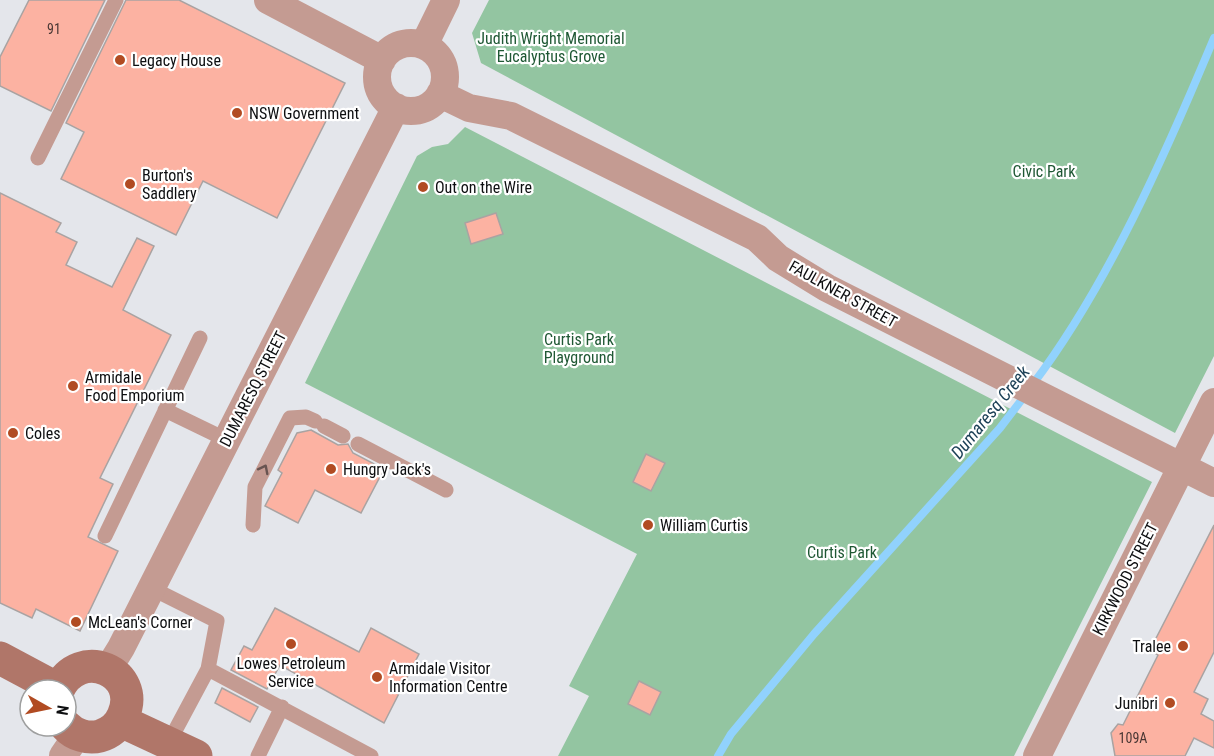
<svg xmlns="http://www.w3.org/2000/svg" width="1214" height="756" viewBox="0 0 1214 756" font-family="'Roboto Condensed',sans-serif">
	<rect width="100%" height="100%" fill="#e4e6eb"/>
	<!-- green -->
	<path fill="#93c5a1" d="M489,0H1214V356L1175,433L481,63L472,33Z
		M465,127L1152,482L1014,756H558L589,696L569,686L637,554L305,383L417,156L432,147L448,144Z"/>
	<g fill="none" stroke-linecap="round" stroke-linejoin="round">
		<!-- stream -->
		<path stroke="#91d2fd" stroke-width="8" d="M1033,384C1108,285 1166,153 1214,38
			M718,756L731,734L814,634L1000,428L1026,394"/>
	</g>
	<!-- building -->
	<path fill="#fcb2a2" stroke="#a9a3a2" stroke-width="1.5" d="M29,0H105L51,111L0,86V57Z
		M126,0H179L345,83L277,218L203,181L176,235L61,179L84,132L66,123Z
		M0,193L61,223L56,232L77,242L66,265L112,287L137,238L154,246L123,310L171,335L100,478L113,484L88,537L118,551L80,631L36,609L32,618L0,603Z
		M496,213L503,234L471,244L465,223Z
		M311,430L338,445L348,444L353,453L384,469L361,513L315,490L298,523L265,506L282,473L278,470L297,433Z
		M646,454L665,463L651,491L633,482Z
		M1214,525V652L1194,692L1208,699L1201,714L1214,721V748L1194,738L1185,756H1115L1111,733L1118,724L1123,725L1158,655L1150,650Z
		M275,608L359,652L371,628L419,654L384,723L280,665L267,689L231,670L244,646L252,650Z
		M639,681L661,692L650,715L628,704Z
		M222,688L258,707L250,722L215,703Z"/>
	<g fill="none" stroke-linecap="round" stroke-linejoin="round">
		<!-- lane -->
		<path stroke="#c49b92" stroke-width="15" d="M38,158L116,0
			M165,410L227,440
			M324,426L343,436
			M358,444L446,490
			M253,525L255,487L290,418L306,417L315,421
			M105,536L200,338
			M151,588L217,621L208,669L371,756
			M169,742L208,669
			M258,756L282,707"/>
		<!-- street -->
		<path stroke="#c49b92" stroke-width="28" d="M268,0L382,60
			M377 77a34 34 0 1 1 68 0a34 34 0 1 1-68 0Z
			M424,45L446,0
			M440,94L469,108L511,116L757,238L778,258L827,288L1214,483
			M108,669L121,648L396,107
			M63,756L78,734
			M1037,756L1214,402"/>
		<!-- secondary -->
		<path stroke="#b07669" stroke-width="33" d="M0,658L58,689
			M58,690C79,644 143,672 123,716C119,726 110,733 100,736C88,739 74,735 66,726
			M121,721L196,756"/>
	</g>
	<!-- one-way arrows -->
	<defs><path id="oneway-chevron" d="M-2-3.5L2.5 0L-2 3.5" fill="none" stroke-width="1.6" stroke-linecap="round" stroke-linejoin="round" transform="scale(1.5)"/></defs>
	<use stroke="#685451" href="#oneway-chevron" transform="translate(264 469) rotate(-63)"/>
	<!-- markers -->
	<g fill="#b14b22" stroke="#fff" stroke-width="2">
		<circle cx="120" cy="60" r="6"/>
		<circle cx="237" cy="113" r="6"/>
		<circle cx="130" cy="184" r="6"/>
		<circle cx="423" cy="187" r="6"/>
		<circle cx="73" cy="386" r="6"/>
		<circle cx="13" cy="433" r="6"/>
		<circle cx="331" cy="469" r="6"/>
		<circle cx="648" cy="525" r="6"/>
		<circle cx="76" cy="622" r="6"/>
		<circle cx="291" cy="644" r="6"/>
		<circle cx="1183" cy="646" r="6"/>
		<circle cx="377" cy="677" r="6"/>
		<circle cx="1170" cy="703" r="6"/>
	</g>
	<g text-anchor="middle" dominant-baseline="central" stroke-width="4.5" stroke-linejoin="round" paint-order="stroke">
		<!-- number labels -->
		<g font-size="14" fill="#493734">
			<text x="54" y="29">91</text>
			<text x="1133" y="738">109A</text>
		</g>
		<!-- park labels -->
		<g font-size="16" fill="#1f5834" stroke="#fff">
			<text x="551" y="38">Judith Wright Memorial<tspan x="551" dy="18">Eucalyptus Grove</tspan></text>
			<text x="1044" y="171">Civic Park</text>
			<text x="579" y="339">Curtis Park<tspan x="579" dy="18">Playground</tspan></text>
			<text x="842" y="552">Curtis Park</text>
		</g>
		<!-- poi labels -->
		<g font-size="16" fill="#0d0e10" stroke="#fff" text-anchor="start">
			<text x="132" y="60">Legacy House</text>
			<text x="249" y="113">NSW Government</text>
			<text x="142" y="175">Burton's<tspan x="142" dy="18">Saddlery</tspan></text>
			<text x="435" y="187">Out on the Wire</text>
			<text x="85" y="377">Armidale<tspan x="85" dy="18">Food Emporium</tspan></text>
			<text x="25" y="433">Coles</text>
			<text x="343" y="469">Hungry Jack's</text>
			<text x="660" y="525">William Curtis</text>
			<text x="88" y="622">McLean's Corner</text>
			<text x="1171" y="646" text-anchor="end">Tralee</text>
			<text x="291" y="663" text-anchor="middle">Lowes Petroleum<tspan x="291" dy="18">Service</tspan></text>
			<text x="389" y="668">Armidale Visitor<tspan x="389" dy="18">Information Centre</tspan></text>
			<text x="1158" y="703" text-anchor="end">Junibri</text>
		</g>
		<!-- street labels -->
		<g font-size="16" fill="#0d0e10" stroke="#fff">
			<text transform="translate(843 294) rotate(29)">FAULKNER STREET</text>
			<text transform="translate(253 389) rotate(-63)">DUMARESQ STREET</text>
			<text transform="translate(1125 579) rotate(-63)">KIRKWOOD STREET</text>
		</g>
		<!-- water labels -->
		<g font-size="18" font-style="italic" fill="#1d4157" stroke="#fff">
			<text transform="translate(990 412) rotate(-51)">Dumaresq Creek</text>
		</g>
	</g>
	<!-- north arrow -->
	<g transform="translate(48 708) rotate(99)"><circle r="28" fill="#ffffff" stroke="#9e9f9f" stroke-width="1.5"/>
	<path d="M0-4.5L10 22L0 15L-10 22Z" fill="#b14b22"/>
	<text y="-9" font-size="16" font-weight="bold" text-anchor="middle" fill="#0d0e10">N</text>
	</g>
</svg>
